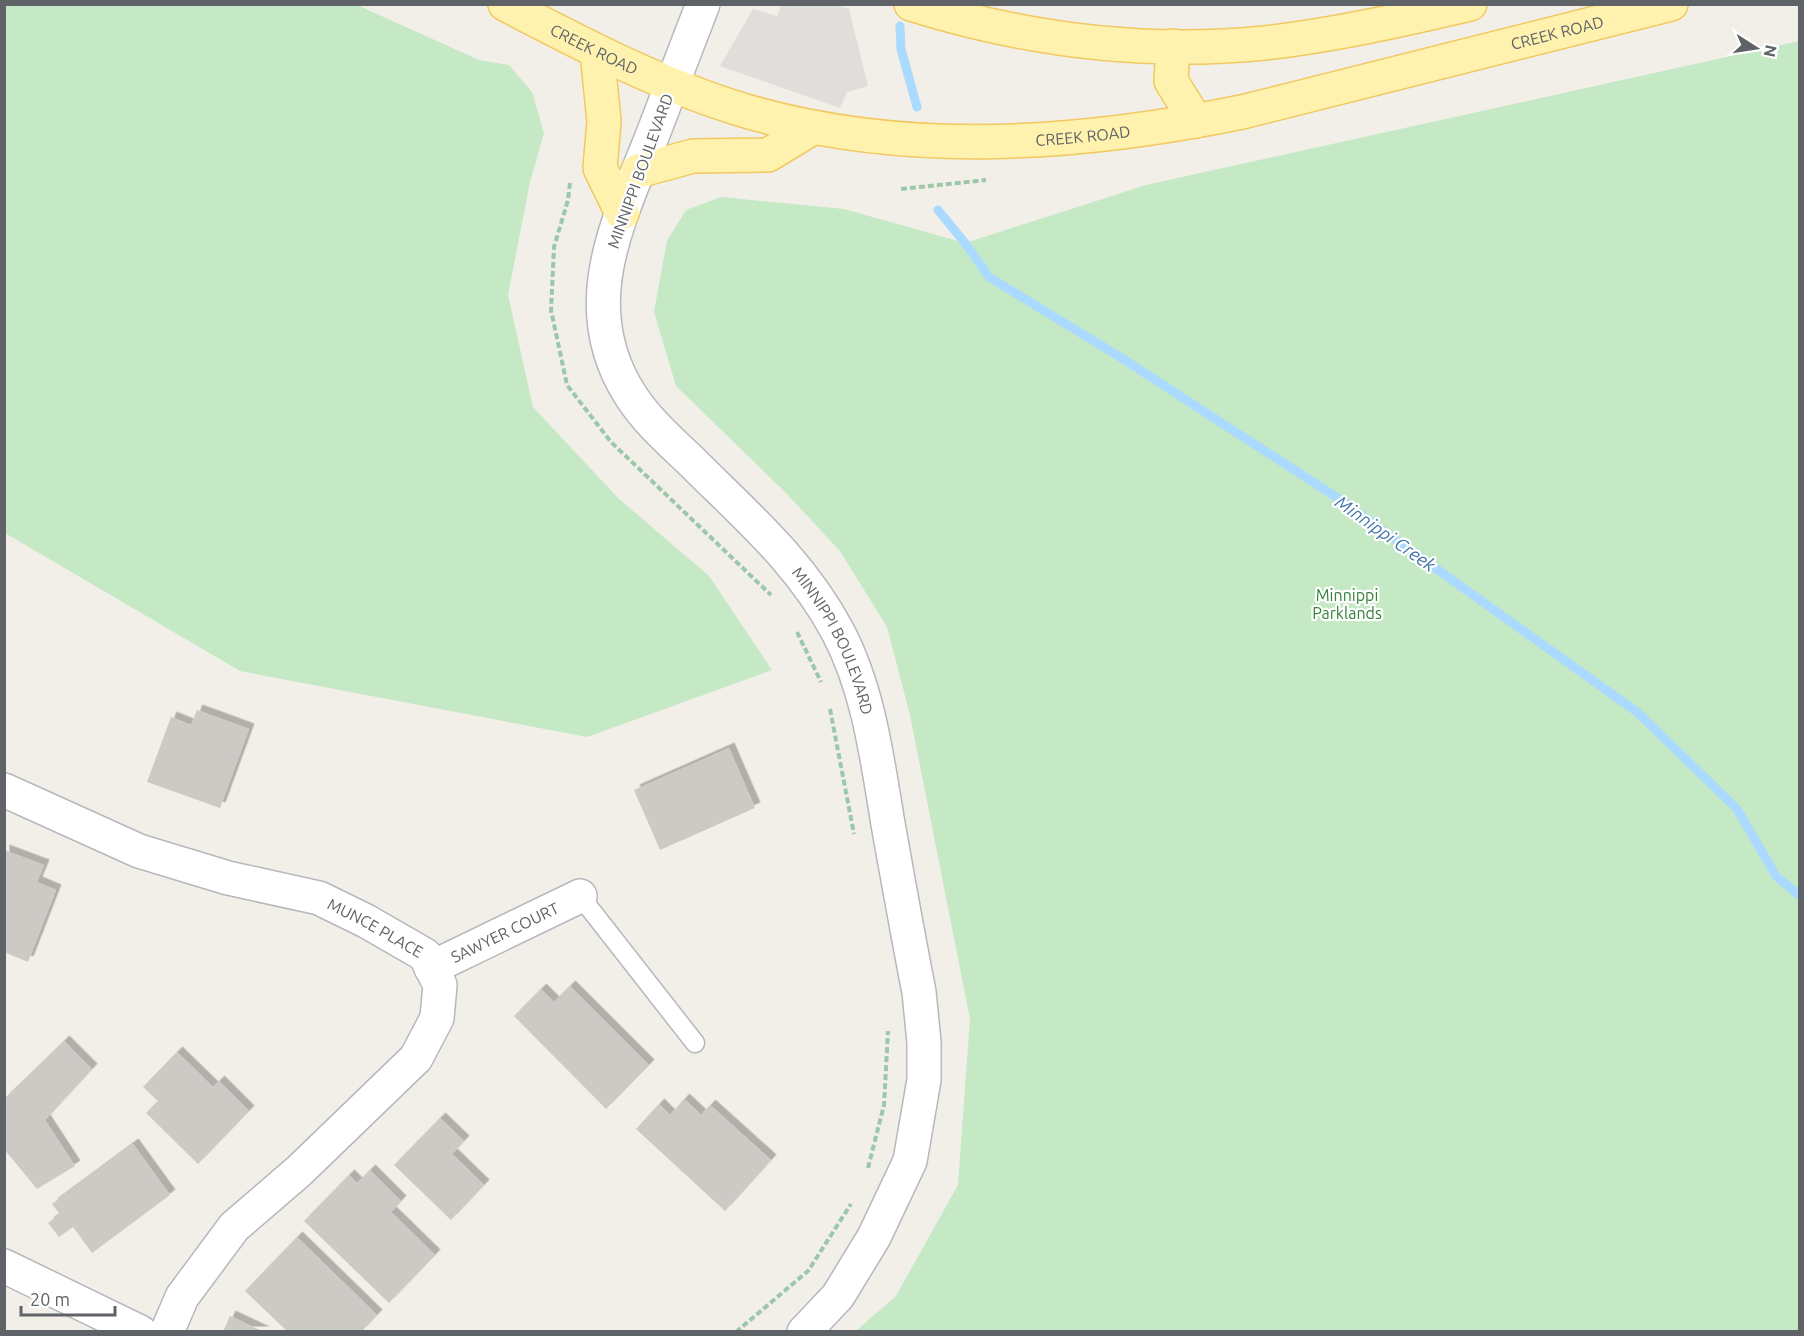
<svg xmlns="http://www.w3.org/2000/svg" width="1804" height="1336" viewBox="0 0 1804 1336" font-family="Ubuntu,sans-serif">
	<defs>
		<filter id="shadow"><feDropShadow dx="5.5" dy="-5.5" stdDeviation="0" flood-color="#0004"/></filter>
	</defs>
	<rect width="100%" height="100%" fill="#f1efe8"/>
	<!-- industrial -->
	<path fill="#e0deda" d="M782,4L834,5L849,9L868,86L847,92L840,108L720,66L753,9L777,16Z"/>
	<!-- green -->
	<path fill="#c5e8c5" d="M5,4L357,5L479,60L509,65L532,92L544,133L530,182L508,295L533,407L619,499L709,576L772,670L587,737L240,671L5,533Z
		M1799,41V1331H856L896,1296L958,1185L970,1019L910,715L887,627L840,551L786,493L676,386L654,312L667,241L686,210L721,197L844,209L965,243L1146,185Z"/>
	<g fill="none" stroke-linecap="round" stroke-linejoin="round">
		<!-- stream -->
		<path stroke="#aadaff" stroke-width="9" d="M900,26L901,49L917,107
			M938,210L965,243L989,277L1120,357L1336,497L1637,712L1737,809L1776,876L1800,896"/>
	</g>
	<!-- building -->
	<path fill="#cccac5" filter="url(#shadow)" d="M197,710L249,729L220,808L147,782L171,717L191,725Z
		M729,748L755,808L660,850L634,790Z
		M4,850L44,865L37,882L56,890L28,962L4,952Z
		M570,986L649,1065L606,1109L514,1016L541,989L554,1002Z
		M64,1041L92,1069L45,1120L75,1166L37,1189L4,1149V1099Z
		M177,1052L213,1087L219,1081L249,1111L198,1164L146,1113L158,1101L143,1087Z
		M684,1099L701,1115L710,1105L771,1160L725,1211L636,1129L659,1104L670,1115Z
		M440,1118L464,1141L452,1154L484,1185L451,1220L394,1165Z
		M133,1144L170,1195L92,1253L73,1227L59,1237L48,1223L60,1214L52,1204Z
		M370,1170L401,1201L391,1212L435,1255L389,1303L304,1221L349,1175L357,1183Z
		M297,1237L377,1315L361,1332H288L245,1291Z
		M230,1316L264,1332H223Z"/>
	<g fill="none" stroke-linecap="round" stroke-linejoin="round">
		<!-- lane casing -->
		<g stroke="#b5b8bc" stroke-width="21">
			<path id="lane" d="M580,896L695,1043"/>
		</g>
		<!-- street casing -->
		<g stroke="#b5b8bc" stroke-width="36">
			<g id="street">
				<path id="s1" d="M703,4C686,49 668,94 651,139C617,224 574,308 631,396C647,421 670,441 691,461C746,516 800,561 838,632C869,691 877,758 888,824C898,880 908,936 919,992L924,1042V1080L910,1161L874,1237L838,1296L804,1332"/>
				<path id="s2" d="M4,790L139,851L228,878L319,898L366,921L425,955L440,985L437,1018L416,1058L299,1171L234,1227L182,1297L167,1332"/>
				<path id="s3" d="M431,968L580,896"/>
				<path d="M4,1266L140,1332"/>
			</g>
		</g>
		<!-- primary casing -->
		<g stroke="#f2c960" stroke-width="36">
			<g id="primary">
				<path id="s4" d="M505,4C583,45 662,86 746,111C907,158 1080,145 1242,112L1671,4"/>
				<path d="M911,4C1026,40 1144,55 1265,43C1334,35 1402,20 1470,4"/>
				<path d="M1173,46L1171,81L1196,121"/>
				<path d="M597,52L604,121L600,168L622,213"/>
				<path d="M638,171L693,156L768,155L814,127"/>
			</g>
		</g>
		<!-- path -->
		<path stroke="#9cc7a9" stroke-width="4" stroke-dasharray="6 3" stroke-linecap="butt" d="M570,183L568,200L554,247L551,310L567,385L611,442L771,595
			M901,189L986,180
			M797,632L821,682
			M830,709L854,834
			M868,1168L884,1105L888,1031
			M736,1332L808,1271L851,1204"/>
		<!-- lane -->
		<use href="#lane" stroke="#fff" stroke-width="18"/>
		<!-- street -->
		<use href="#street" stroke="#fff" stroke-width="33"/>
		<!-- primary -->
		<use href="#primary" stroke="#fff2af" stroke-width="33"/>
	</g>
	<g text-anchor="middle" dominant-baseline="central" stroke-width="4.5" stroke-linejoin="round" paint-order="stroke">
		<!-- street labels -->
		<g font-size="16" fill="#5f6368" stroke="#fff">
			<text stroke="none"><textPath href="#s4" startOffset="1090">CREEK ROAD</textPath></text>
			<text stroke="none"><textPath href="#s4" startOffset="100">CREEK ROAD</textPath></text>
			<text stroke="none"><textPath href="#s4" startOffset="604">CREEK ROAD</textPath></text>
			<text transform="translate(640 171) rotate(-70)">MINNIPPI BOULEVARD</text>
			<text stroke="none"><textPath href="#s1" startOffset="736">MINNIPPI BOULEVARD</textPath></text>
			<text stroke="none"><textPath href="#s2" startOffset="398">MUNCE PLACE</textPath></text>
			<text stroke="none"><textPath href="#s3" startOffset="82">SAWYER COURT</textPath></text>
		</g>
		<!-- park labels -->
		<g font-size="16" fill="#348238" stroke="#fff">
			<text x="1347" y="595">Minnippi<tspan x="1347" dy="18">Parklands</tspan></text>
		</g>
		<!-- water labels -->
		<g font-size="18" font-style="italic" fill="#4174aa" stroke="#fff">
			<text transform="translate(1386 533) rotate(35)">Minnippi Creek</text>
		</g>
	</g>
	<!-- border -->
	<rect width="1804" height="1336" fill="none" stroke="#5f6368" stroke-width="12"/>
	<!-- north arrow -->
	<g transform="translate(1756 48) rotate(102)" stroke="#ffffff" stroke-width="4.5" paint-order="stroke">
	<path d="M0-4.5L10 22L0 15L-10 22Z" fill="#5f6368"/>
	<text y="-9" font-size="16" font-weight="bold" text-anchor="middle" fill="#5f6368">N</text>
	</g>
	<!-- scale -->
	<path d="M21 1306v9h94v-9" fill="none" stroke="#5f6368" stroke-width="3"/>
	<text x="30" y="1306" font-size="18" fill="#5f6368" stroke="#ffffff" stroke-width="4.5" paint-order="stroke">20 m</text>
</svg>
